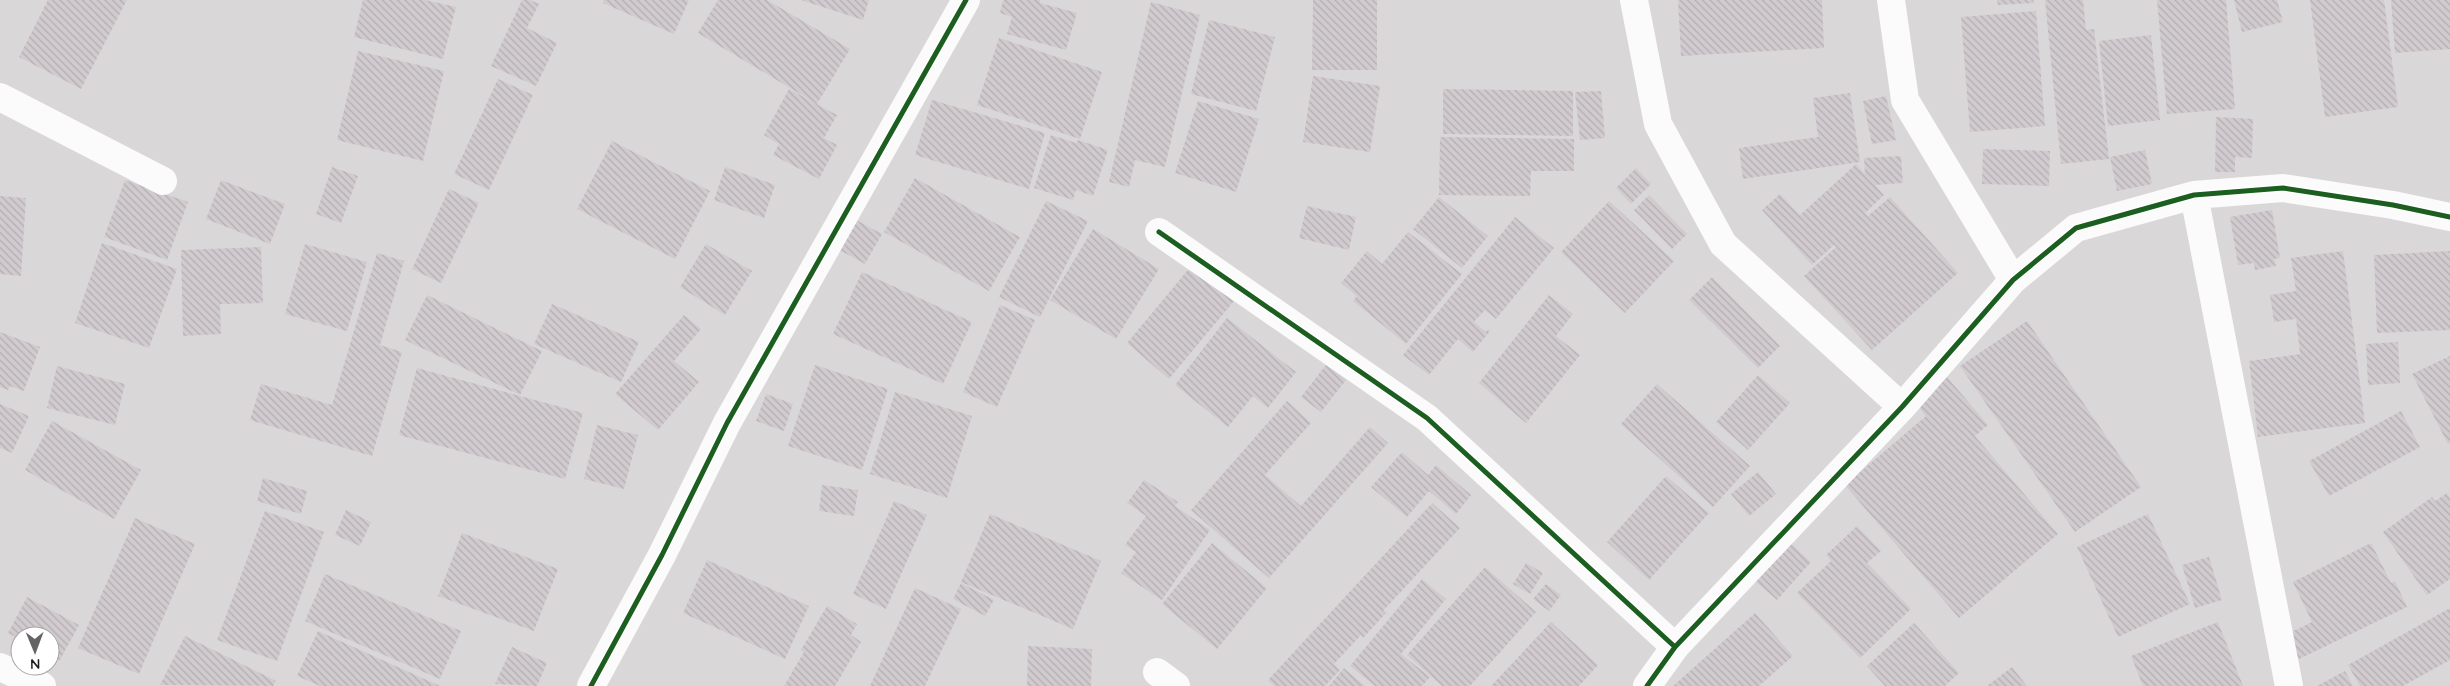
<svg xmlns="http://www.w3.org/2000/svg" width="2450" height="686" viewBox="0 0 2450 686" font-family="Quicksand,sans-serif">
	<defs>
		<pattern id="building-back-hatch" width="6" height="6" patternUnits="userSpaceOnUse" patternTransform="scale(1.25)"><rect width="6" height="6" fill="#d1cbcf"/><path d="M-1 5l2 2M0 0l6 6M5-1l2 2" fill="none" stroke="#b3aeb1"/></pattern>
	</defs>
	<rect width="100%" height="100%" fill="#ebe5e8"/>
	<!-- residential -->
	<path fill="#dad7d9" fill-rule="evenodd" d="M0,0H2450V686H0ZM20,636H50V666H20Z"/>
	<!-- building -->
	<path fill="url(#building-back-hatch)" d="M48,0H127L81,89L19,57Z
		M363,0H425L456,7L443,59L354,37Z
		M522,0H530L539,4L527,28L557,43L536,86L491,66Z
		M604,0H689L674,34L603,3Z
		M718,0H767L850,49L817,104L698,33Z
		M801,0H869L863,20Z
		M1003,0H1040V3L1077,13L1066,50L1007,34L1012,17L1000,13Z
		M1313,0H1377V70H1312Z
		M1678,0H1822L1824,48L1681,56Z
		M1997,0H2033L2034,3L1998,5Z
		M2045,0H2083L2086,30L2094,29L2109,159L2061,164Z
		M2157,0H2226L2235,109L2167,114Z
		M2234,0H2277L2283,22L2242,32Z
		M2310,0H2384L2398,107L2325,117Z
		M2391,0H2450V49L2395,53Z
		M1151,2L1200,15L1165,167L1135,160L1129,187L1109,182Z
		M2036,11L2045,126L1970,132L1961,17Z
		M1209,20L1275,37L1256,111L1191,94Z
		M2151,35L2160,120L2108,126L2099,41Z
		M999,38L1102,72L1080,139L977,105Z
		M358,51L444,71L423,161L337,140Z
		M1313,76L1380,86L1370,152L1303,142Z
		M498,79L533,95L489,190L454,174Z
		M789,89L837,115L824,138L837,145L819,179L773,155L779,144L764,135Z
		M1443,89L1573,91V136L1443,134Z
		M1601,91L1605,138L1580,140L1575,92Z
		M1850,93L1860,162L1743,179L1739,148L1818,137L1813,98Z
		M1886,96L1896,140L1872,144L1863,101Z
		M932,100L1045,133L1029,189L915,155Z
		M1198,101L1259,119L1236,192L1175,173Z
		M2216,117L2253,119L2252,158L2235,157V172H2215Z
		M1051,135L1076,143L1078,140L1108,150L1093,196L1076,190L1073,200L1034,188Z
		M1440,137L1574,139V171H1531L1530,196L1439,195Z
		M612,141L710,191L675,259L577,209Z
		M1983,149L2050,151L2049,186L1982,184Z
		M2145,150L2152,184L2117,191L2110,157Z
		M1901,156L1903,183L1875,185L1884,195L1865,213L1868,216L1890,197L1958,273L1872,350L1804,276L1836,247L1834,245L1812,265L1762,210L1780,194L1800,215L1856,164L1865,174L1864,158Z
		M332,167L358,176L341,223L316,214Z
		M725,167L775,185L764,218L714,200Z
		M1636,168L1651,184L1631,204L1616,188Z
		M915,178L1020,237L989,291L884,232Z
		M125,180L188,202L167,260L104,237Z
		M221,180L285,204L270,244L206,219Z
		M449,189L479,203L441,283L412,269Z
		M1649,195L1687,234L1672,249L1634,210Z
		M0,196L26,198L21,276L0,274Z
		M1439,197L1488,236L1462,268L1413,229Z
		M1046,201L1088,221L1040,317L999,297Z
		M1609,201L1674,261L1625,313L1561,252Z
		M1307,206L1356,217L1349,250L1299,238Z
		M2272,210L2280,258L2274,259L2276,266L2255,270L2254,263L2238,265L2230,217Z
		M851,217L882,234L865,264L834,247Z
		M1515,217L1554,248L1496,319L1485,310L1474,322L1486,332L1488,329L1490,331L1473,352L1458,339L1429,375L1403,355Z
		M1093,229L1159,269L1116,339L1050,300Z
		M1408,232L1462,274L1406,344L1353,301L1357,296L1341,283L1367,251L1382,264Z
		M102,243L177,269L149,348L75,323Z
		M305,244L367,262L347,331L285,314Z
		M706,244L752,271L725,315L680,287Z
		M261,247L263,303L220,304L221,334L183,336L181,250Z
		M2343,251L2365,423L2258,437L2249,361L2300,354L2296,319L2274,322L2270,295L2296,291L2291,258Z
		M2450,251V330L2377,333L2374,255Z
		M377,253L404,261L380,345L402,352L372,456L250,420L261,384L332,405Z
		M1192,265L1234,301L1169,379L1127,343Z
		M862,272L972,322L943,384L833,334Z
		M1712,277L1780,346L1758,368L1689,300Z
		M427,295L542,351L520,395L405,340Z
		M1549,295L1573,314L1556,336L1580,355L1526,423L1479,383Z
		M552,304L639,342L621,382L534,344Z
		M1000,305L1035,320L997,407L963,392Z
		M684,315L701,329L674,361L699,382L658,430L615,394Z
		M1227,318L1296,372L1268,408L1253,396L1228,427L1175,385Z
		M2027,321L2141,487L2075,532L1960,366Z
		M0,332L40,347L24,391L10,386L8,390L0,387Z
		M2398,342L2400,383L2368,385L2366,344Z
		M2450,356V443L2448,444L2412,374Z
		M815,365L888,389L862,470L788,446Z
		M1326,365L1346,380L1321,412L1301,397Z
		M57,366L125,384L115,425L47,408Z
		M417,368L583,413L565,479L399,435Z
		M1758,375L1790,403L1748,450L1716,422Z
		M1947,377L1988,425L1975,436L2058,534L1959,618L1845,485L1926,416L1916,404Z
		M1657,384L1750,466L1713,507L1621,424Z
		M895,392L972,416L947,498L870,474Z
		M766,394L793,404L784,431L756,421Z
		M1287,401L1311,423L1265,475L1301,506L1370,427L1388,443L1269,578L1191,510Z
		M0,404L29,416L12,453L0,448Z
		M2401,411L2420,447L2329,496L2309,461Z
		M52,421L141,470L114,519L25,470Z
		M597,425L638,435L624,489L584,479Z
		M1402,452L1428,475L1436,465L1471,495L1456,514L1429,491L1407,517L1371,487Z
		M1758,472L1776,494L1749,516L1731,494Z
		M1666,476L1709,513L1649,580L1607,542Z
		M263,478L307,491L301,514L257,501Z
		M1144,480L1178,502L1175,506L1210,530L1162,600L1121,573L1136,552L1125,545L1146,516L1127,503Z
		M822,485L858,490L854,516L819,511Z
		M2447,493L2450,498V579L2427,595L2383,532L2432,497L2435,501Z
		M894,501L927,515L886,609L853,594Z
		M1432,503L1460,528L1383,611L1386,613L1363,638L1361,635L1334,664L1340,670L1325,686H1274L1268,680Z
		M346,510L371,522L360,546L335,535Z
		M265,511L324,532L277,661L217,640Z
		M990,514L1101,561L1073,629L961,582Z
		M2148,514L2190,604L2118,637L2077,547Z
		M135,518L195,544L139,674L78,648Z
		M1857,526L1881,551L1867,563L1911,609L1860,658L1797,593L1831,561L1826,555Z
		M462,533L558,569L534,631L438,596Z
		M1789,542L1811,562L1777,600L1755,581Z
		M1212,543L1267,588L1217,649L1162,604Z
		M2371,543L2391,583L2395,581L2407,607L2299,659L2287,634L2312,622L2293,582Z
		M2209,557L2222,600L2195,608L2182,565Z
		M707,560L809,606L785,659L683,613Z
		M1526,563L1543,573L1530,594L1513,584Z
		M1485,567L1536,612L1470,686H1442L1407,655Z
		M325,574L461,631L440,679L305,621Z
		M1422,579L1446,599L1401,654L1430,677L1422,686H1375L1350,666Z
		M961,583L994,600L985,616L953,599Z
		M1546,584L1561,595L1549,611L1533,599Z
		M915,588L961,609L925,686H870Z
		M27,597L79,625L60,660L50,655V636H20V639L8,633Z
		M827,606L857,624L851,635L861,642L835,686H784L804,652L801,650Z
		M2450,608V660L2403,686H2360L2348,665Z
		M1755,613L1793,656L1759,686H1673Z
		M1551,622L1598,665L1579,686H1491Z
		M2218,622L2243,686H2143L2131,656Z
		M1914,623L1959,673L1945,686H1885L1867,666Z
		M318,631L440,686H320L297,676Z
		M185,636L276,681L273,686L160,685Z
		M1028,646L1092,649L1091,686H1027Z
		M512,647L547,663L537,686L495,684Z
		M2012,667L2027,686H1987Z
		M1344,668L1365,686H1329Z
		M2345,671L2353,686H2317Z"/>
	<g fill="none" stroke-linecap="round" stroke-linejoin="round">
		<!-- minor -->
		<path stroke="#fcfbfc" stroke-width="28" d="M1634,0L1658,124L1723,244L1902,407
			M1891,0L1905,100L2013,280
			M0,97L163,181
			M2194,195L2289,686
			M1159,232L1427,418L1675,647
			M0,667L42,686
			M1157,672L1176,686
			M591,686L662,555L727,423L966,0
			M1647,686L1675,647L1902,407L2013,280L2076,228L2194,195L2283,188L2393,205L2450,217"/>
		<!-- cycleway casing -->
		<g stroke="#fff" stroke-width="8">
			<path id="cycleway" d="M1159,232L1427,418L1675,647
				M591,686L662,555L727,423L966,0
				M1647,686L1675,647L1902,407L2013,280L2076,228L2194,195L2283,188L2393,205L2450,217"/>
		</g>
		<!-- cycleway -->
		<use href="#cycleway" stroke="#1b5e20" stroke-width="5"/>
	</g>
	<!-- north arrow -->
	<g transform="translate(35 651) rotate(179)"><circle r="24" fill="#ffffff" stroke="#a5a5a5"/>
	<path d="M0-4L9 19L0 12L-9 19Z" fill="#656364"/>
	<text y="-8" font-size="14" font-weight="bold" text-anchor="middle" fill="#1d1d1d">N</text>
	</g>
</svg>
